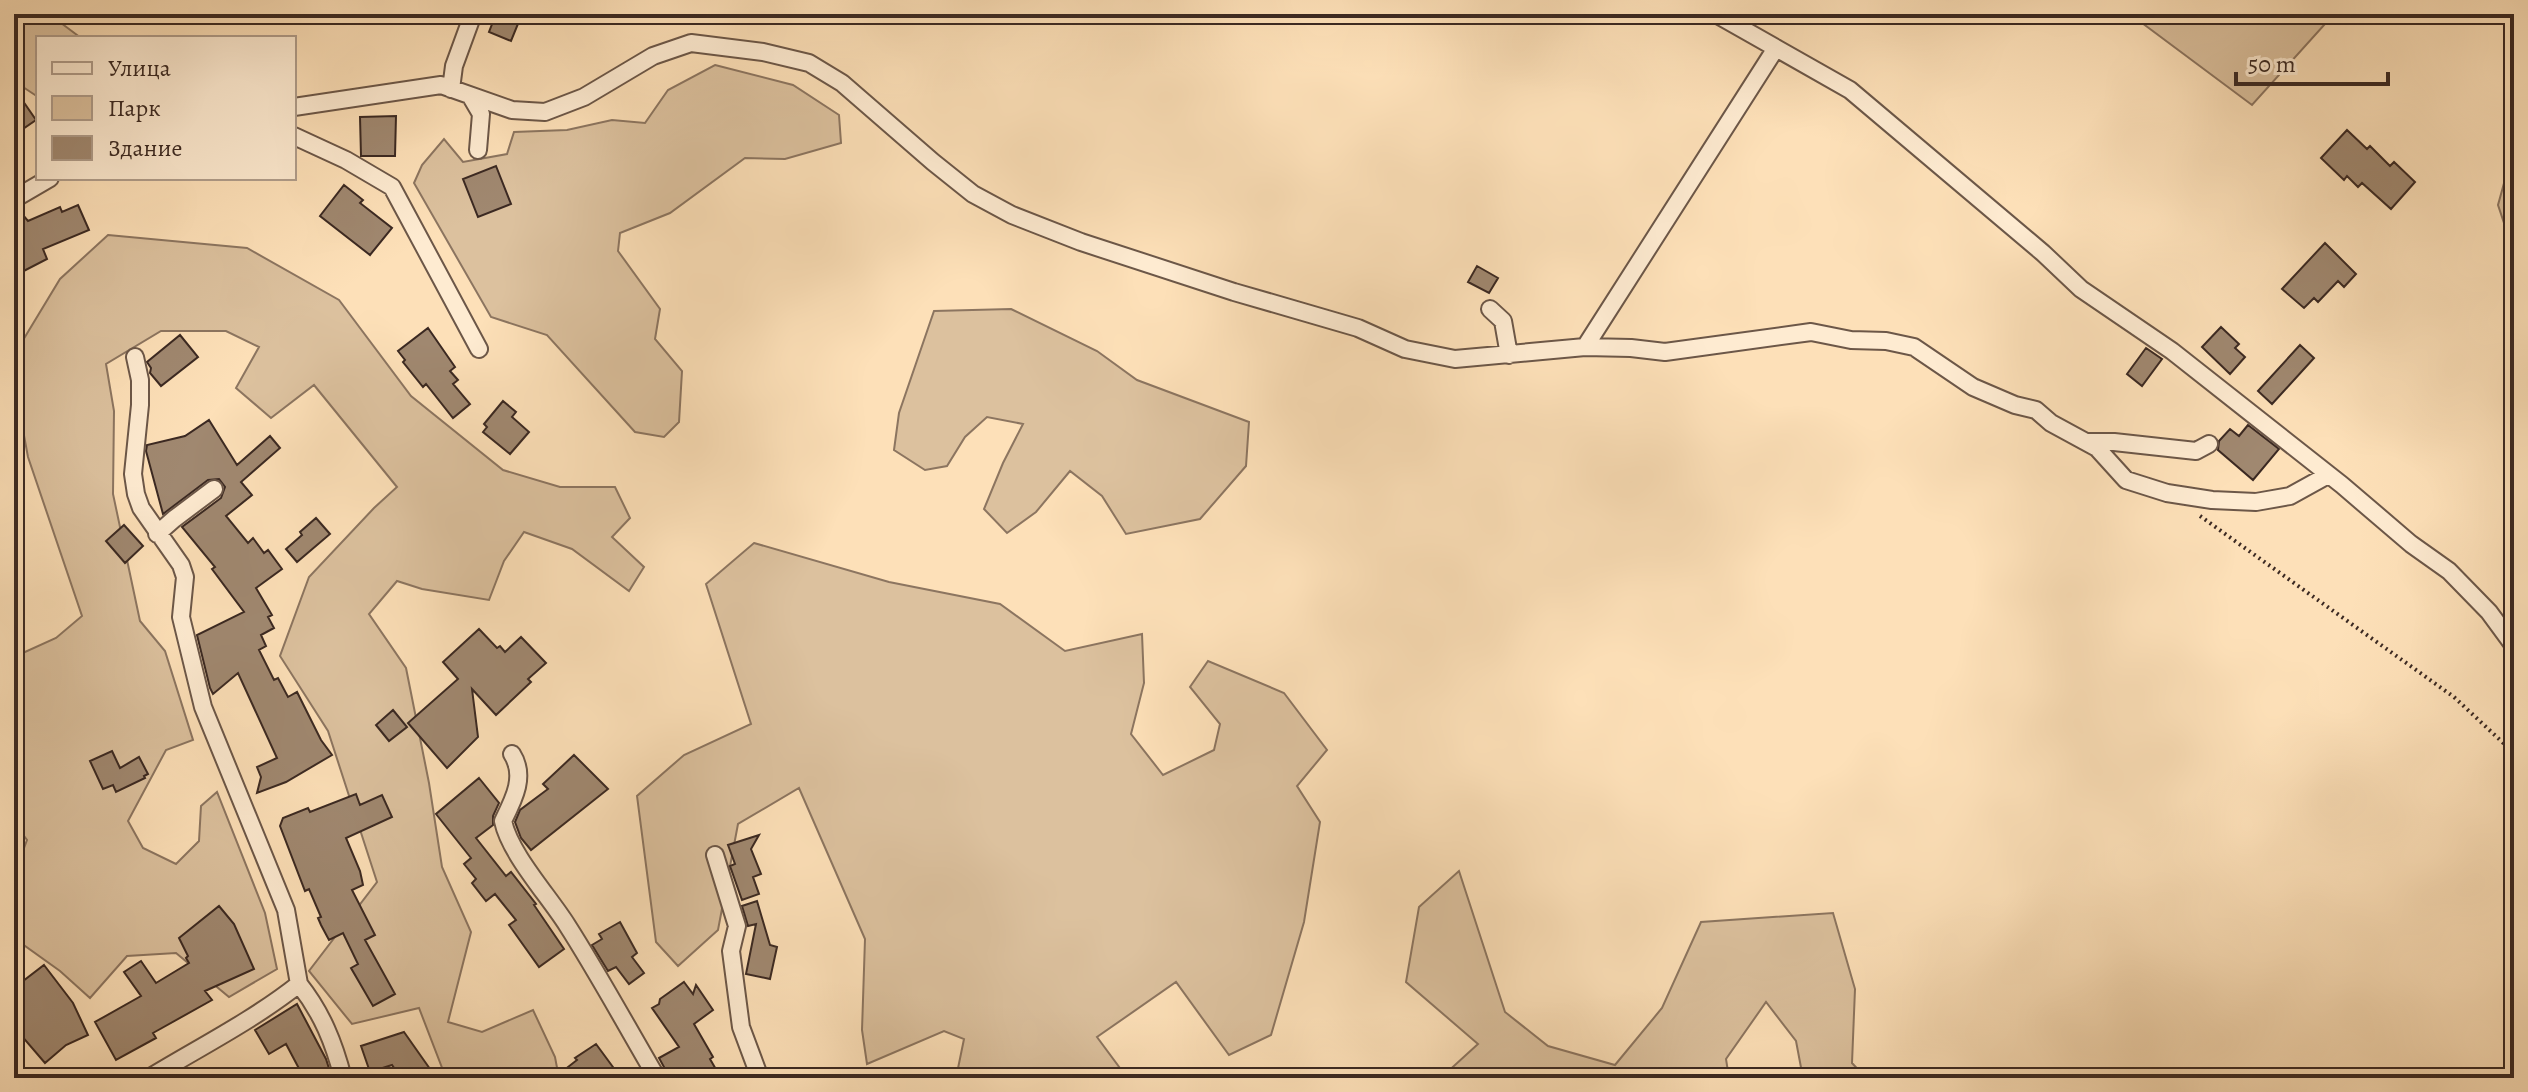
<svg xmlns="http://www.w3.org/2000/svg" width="2528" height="1092" viewBox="0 0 2528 1092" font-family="Alegreya,serif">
	<rect width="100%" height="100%" fill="#fde0b8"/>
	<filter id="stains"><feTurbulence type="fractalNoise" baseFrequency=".0025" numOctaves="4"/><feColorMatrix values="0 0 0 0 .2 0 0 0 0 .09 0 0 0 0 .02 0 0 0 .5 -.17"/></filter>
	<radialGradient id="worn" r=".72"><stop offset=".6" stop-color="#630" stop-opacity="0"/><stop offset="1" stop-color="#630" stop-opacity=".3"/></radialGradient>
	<!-- green -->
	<path fill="#dcc19e" stroke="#8c7560" stroke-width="2" d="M14,14H60L61,23L81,38H38V97L14,81Z
		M2130,14H2334L2252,105Z
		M715,65L793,85L839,115L841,143L785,159L745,158L670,213L620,233L618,251L660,309L655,339L682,371L679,422L664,437L635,432L547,335L491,317L414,183L422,165L444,139L463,162L507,154L514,132L567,130L612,120L645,123L668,90Z
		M2514,147V253L2498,205Z
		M108,235L247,248L339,300L411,396L503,470L560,487H615L630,518L612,537L644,567L629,591L572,549L524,532L504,561L489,600L422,589L397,581L369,614L406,668L429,783L442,867L471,932L448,1022L482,1032L533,1010L555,1057L559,1078H446L419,1008L352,1024L309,971L377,882L328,731L280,656L309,577L374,508L397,487L314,385L271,418L236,388L259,347L226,331H161L106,364L114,411L113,494L140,621L165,651L193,740L166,750L128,821L143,848L176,864L199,841L201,806L217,792L265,913L277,969L229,997L176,953L127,956L90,998L60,971L21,943L14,928V875L27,840L14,823V657L56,638L82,616L28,457L14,382V355L60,279Z
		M1011,309L1097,351L1137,380L1249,422L1246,466L1200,519L1126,534L1102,496L1070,471L1036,512L1007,533L984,509L1003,463L1023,424L987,417L965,437L947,466L925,470L894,450L899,413L934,311Z
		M754,543L889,582L1000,604L1065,651L1142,634L1144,683L1131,734L1163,775L1214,750L1220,724L1190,687L1208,661L1284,693L1327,750L1297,786L1320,822L1304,922L1271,1035L1229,1055L1176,982L1097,1037L1125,1075L1124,1078H956L964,1039L944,1031L867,1064L862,1030L865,939L799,788L738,824L718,930L678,966L656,942L637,796L684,755L751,724L706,584Z
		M1459,871L1505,1012L1548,1046L1615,1065L1662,1008L1701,922L1833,913L1855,989L1852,1063L1866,1078H1803L1796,1041L1766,1002L1726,1059L1729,1078H1445L1444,1075L1478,1044L1406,982L1419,907Z"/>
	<!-- building -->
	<path fill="#a08870" stroke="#3b2922" stroke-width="2" d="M496,14H522L511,41L489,32Z
		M14,88L36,120L14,135Z
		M396,116L395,156H361L360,117Z
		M2347,130L2367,149L2370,146L2390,166L2394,162L2415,182L2391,209L2362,183L2358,187L2347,176L2344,180L2321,158Z
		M496,166L511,204L478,217L463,179Z
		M344,185L363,200L360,203L392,228L370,255L320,216Z
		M78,205L89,230L43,249L47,259L14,276V210L18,209L28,221L60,207L62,212Z
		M2325,243L2356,274L2344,287L2338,281L2318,302L2314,298L2304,308L2282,289Z
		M1477,266L1498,278L1489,293L1468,282Z
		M2221,327L2239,344L2235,348L2245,357L2230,374L2202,347Z
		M428,328L455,367L450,371L458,380L453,384L470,404L453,418L426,384L423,387L403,362L405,360L398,351Z
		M180,335L198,357L161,386L150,373L151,368L147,362Z
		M2300,345L2314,358L2272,404L2258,391Z
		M2146,348L2162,359L2142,386L2127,374Z
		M503,401L516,412L512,417L529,432L510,454L483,432L487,427L484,424Z
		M209,420L237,465L270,436L280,448L241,482L252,495L226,516L248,543L253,538L264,553L268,550L282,569L256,588L272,615L268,617L274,628L261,635L266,646L259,650L274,680L278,678L288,697L297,692L321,740L332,755L286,782L257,793L261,777L257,767L277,758L238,673L213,694L210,688L197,635L244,612L212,569L215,567L182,527L221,498L225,487L219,479L208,480L163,514L146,451L147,445L185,436Z
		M2248,425L2279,449L2253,480L2218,450L2219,441L2230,429L2239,436Z
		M316,518L330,534L297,562L286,549L302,535L300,532Z
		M124,525L143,546L125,563L106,541Z
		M479,629L497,648L500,646L505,652L521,637L546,663L528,679L531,682L496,715L472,689L478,737L447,768L408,723L458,679L443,662Z
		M393,710L407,727L389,741L376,725Z
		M112,751L120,768L139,757L148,774L144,776L145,778L116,792L113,785L103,789L90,761Z
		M574,755L608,789L531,850L521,838L515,822L520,810L548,789L543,784Z
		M479,778L499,803L493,816V825L476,838L506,876L511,872L536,904L534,905L564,949L539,967L509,925L516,920L495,894L486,901L472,883L476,879L464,864L471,858L436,814Z
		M356,794L360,805L382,795L392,817L346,838L360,871L363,885L352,890L375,935L365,940L395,994L373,1006L351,968L358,964L343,933L329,940L321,925L318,918L321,917L309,889L305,891L280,826L283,818L308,808L310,812Z
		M759,835L751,849L761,874L753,877L759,894L742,900L730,866L735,864L728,845Z
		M757,901L770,945L777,947L770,979L746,974L756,924L748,926L742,906Z
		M219,906L234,924L254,969L205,991L212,1000L153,1033L156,1038L116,1060L95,1022L141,996L124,972L141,961L156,983L189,963L186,958L188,956L179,938Z
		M620,922L637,953L632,957L644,973L629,984L616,967L608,971L592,945L602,939L599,934Z
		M44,965L73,1003L88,1035L66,1045L45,1063L21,1035L14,1040V988Z
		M684,982L693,994L696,985L713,1010L694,1024L713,1057L710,1059L721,1078H670L659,1058L679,1047L652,1008L659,1004L660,999Z
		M297,1004L326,1059L332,1078H304L286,1044L269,1054L255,1030Z
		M404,1032L430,1069L417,1078H401L392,1065L370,1072L361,1046Z
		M596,1044L621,1078H554L577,1060L575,1058Z"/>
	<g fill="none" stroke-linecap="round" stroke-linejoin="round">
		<!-- street casing -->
		<g stroke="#6c5748" stroke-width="20">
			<path id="street" d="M1716,14L1850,90L2043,253L2081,289L2172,351L2342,485L2411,544L2449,571L2489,612L2514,646
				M1776,48L1585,347L1631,348L1665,352L1811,332L1851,340L1886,341L1914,347L1973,387L2015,405L2036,410L2051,423L2097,448L2126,480L2167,493L2212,500L2256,502L2290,496L2328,475
				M451,89L454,66L473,14
				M471,97L481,114L478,150
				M294,107L441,85L512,110L545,112L584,97L653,56L691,43L763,52L809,63L842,83L933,162L973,194L1012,215L1081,242L1234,292L1358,328L1405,349L1455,359L1585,347
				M294,136L346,160L392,187L479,349
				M14,199L50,178
				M1490,309L1503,321L1509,355
				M135,357L140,380V405L133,474L136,494L141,508L181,565L185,577L181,617L203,707L286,910L299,984C252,1021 200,1047 149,1078
				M2088,442H2114L2196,451L2209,444
				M157,534L174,519L214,489
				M512,754C526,776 514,799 503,821C510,854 548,895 567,925C599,975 627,1027 657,1078
				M715,855L737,926L731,951L741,1027L760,1078
				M299,984C322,1013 334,1043 343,1078"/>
		</g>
		<!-- path -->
		<path stroke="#3b2922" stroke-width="4" stroke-dasharray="2 4" stroke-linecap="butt" d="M2200,516L2454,697L2514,753"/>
		<!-- street -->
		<use href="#street" stroke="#feebd1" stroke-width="16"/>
	</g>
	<!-- margin -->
	<rect width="2528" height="1092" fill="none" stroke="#fde0b8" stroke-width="48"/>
	<rect x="16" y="16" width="2496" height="1060" fill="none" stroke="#3b2922" stroke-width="4"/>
	<rect x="24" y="24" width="2480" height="1044" fill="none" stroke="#3b2922" stroke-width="2"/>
	<!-- legend -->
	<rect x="36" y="36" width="260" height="144" fill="#feebd1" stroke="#b09d8b" stroke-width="2"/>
	<rect x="52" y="62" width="40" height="12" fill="#feebd1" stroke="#b09d8b" stroke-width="2"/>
	<text x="108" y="76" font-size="24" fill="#3b2922">Улица</text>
	<rect x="52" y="96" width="40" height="24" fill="#dcc19e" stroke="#b09d8b" stroke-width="2"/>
	<text x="108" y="116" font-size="24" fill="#3b2922">Парк</text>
	<rect x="52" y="136" width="40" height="24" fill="#a08870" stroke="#b09d8b" stroke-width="2"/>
	<text x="108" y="156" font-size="24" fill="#3b2922">Здание</text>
	<!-- scale -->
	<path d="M2236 72v12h152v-12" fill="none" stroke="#3b2922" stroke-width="4"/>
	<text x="2248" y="72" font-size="24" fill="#3b2922" stroke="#feebd1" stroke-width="6" paint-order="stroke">50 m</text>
	<rect width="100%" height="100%" filter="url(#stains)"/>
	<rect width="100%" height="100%" fill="url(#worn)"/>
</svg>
